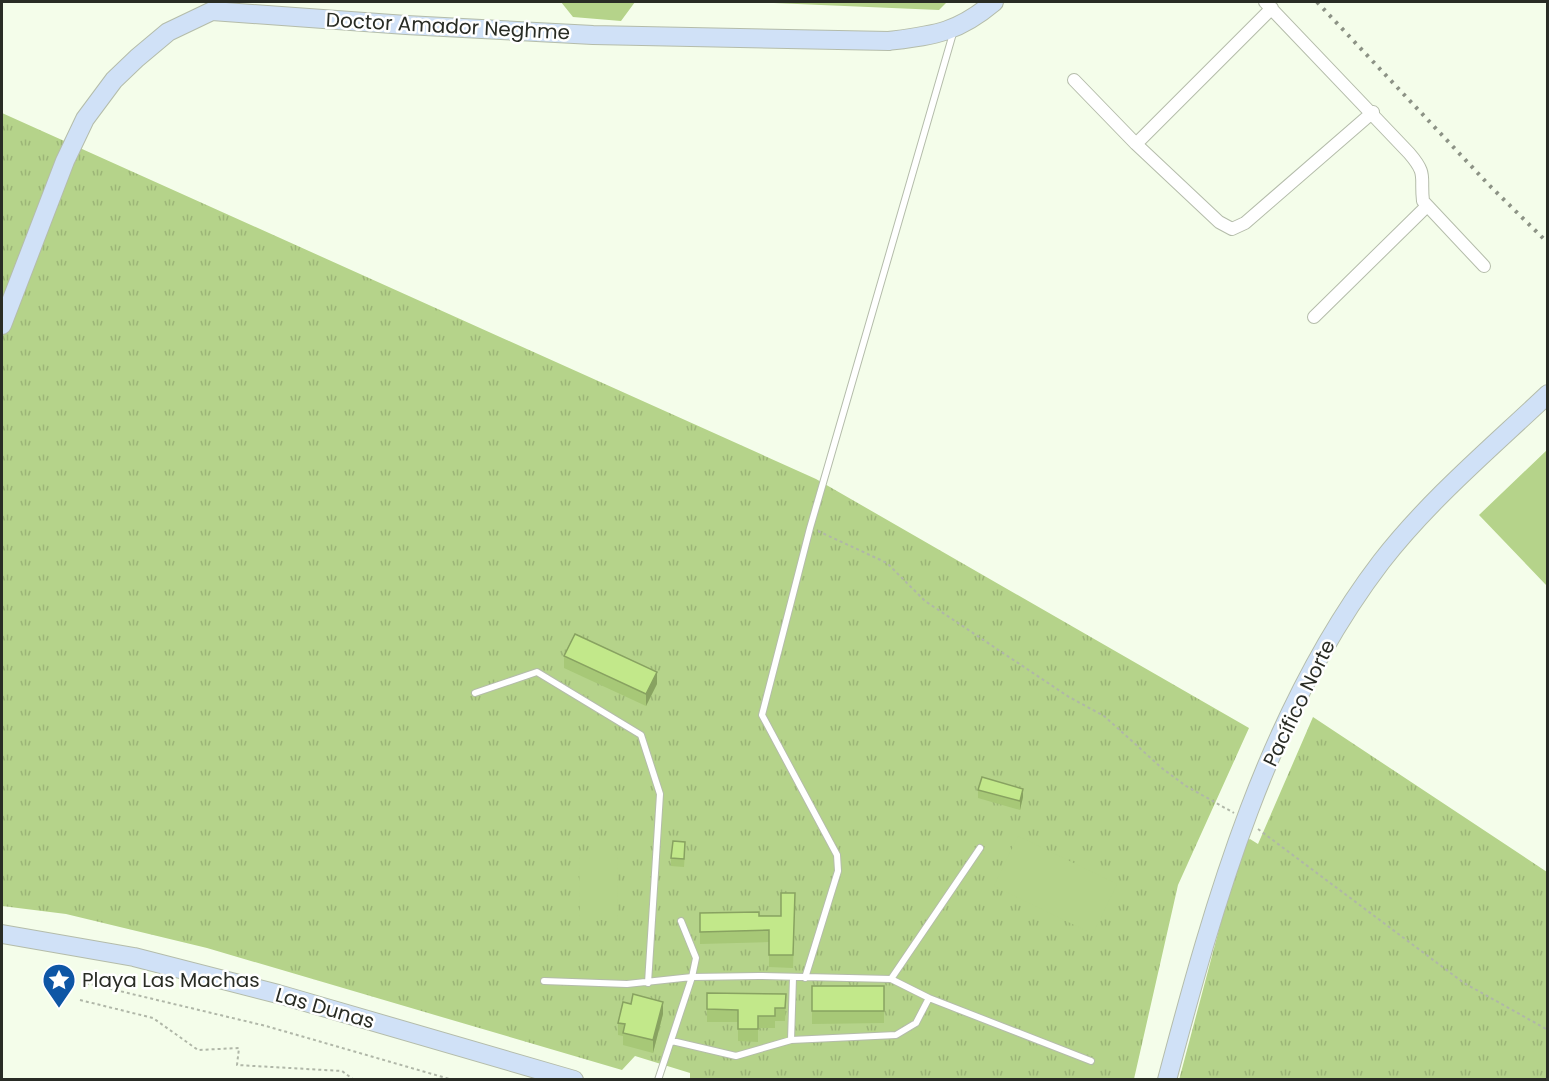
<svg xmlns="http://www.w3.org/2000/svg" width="1549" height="1081" viewBox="0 0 1549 1081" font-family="Poppins,sans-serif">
	<defs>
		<pattern id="grass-tufts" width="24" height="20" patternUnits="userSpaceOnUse" patternTransform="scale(1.5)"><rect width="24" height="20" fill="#b5d38a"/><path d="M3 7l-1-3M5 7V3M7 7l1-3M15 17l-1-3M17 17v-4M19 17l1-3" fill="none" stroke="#9cb577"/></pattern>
	</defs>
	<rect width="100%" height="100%" fill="#f4fdea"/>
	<!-- grass -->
	<path fill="url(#grass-tufts)" d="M2,113L816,479L1249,728L1178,885L1134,1079L690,1080V1073L635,1056L622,1070L207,948L66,914L2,906Z
		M1313,717L1547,872V1079L1179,1080L1242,843L1250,839L1258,844Z"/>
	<!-- garden -->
	<path fill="#b5d38a" d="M561,2H635L621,21L573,17Z
		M753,2H947L939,10Z
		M1547,450V586L1479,515Z
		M1018,836L1117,884L1093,934L994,886Z
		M579,854H617L618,920H580Z"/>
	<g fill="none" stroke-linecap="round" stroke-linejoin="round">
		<!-- lane casing -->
		<g stroke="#b4bcaa" stroke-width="8">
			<path id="lane" d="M475,693L537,672L641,735L660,794L648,983
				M805,978L838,871L837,855L762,715L810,528L954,30
				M891,979L980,848
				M544,981L627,984L692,977L759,976L891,979L929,998L1091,1061
				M791,1040L793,978
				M672,1041L736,1056L791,1040L896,1035L916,1023L929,998
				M658,1080L692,977L696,958L681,921"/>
		</g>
		<!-- street casing -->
		<g stroke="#b4bcaa" stroke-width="14">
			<path id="street" d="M1265,2L1409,153C1428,175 1420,176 1423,201L1484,266
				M1074,80L1136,144L1219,222L1232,229L1245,223L1373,112
				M1136,144L1272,8
				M1314,317L1427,206"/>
		</g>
		<!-- secondary casing -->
		<g stroke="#b4bcaa" stroke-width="20">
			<path id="secondary" d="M2,325L65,161L85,119L114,80L137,58L168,32L212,11L406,25L593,35L889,41C935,35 957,33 994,2
				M2,934L134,957L278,994L574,1080
				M1167,1080C1214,902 1268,710 1381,562C1429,500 1491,448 1548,394"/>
		</g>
		<!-- path -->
		<path stroke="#b0b7a8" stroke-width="2" stroke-dasharray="3 3" stroke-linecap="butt" d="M818,531L887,563L925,601L1069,697L1104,716L1163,769L1186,786L1234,813
			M1258,829L1464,983L1548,1030
			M86,983L266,1026L453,1080
			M80,1000L153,1018L198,1050L239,1048L237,1065L342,1071L354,1080"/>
		<!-- lane -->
		<use href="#lane" stroke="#fff" stroke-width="6"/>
		<!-- street -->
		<use href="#street" stroke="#fff" stroke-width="12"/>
		<!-- secondary -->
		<use href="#secondary" stroke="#d0e1f7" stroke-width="18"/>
		<!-- rail -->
		<path stroke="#8c9285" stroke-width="4" stroke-dasharray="3 6" stroke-linecap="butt" d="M1317,2L1489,185L1548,243"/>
	</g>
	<!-- wall -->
	<path fill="#a7c877" d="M564,656L657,684L646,706L564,668Z
		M978,790L1023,797L1020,810L978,798Z
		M685,850L684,867L671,866V858Z
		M795,893L793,968L769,967V942L700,944V913L781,916Z
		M812,986H884V1023L812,1024Z
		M707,993L786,994L785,1021H775V1028H758V1042L738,1041V1022H707Z
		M663,1014L653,1053L623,1045V1036L618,1035V1023Z"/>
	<!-- shaded-wall -->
	<path fill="#88a261" d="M657,672V684L646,706V694Z
		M1023,789V797L1020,810V801Z
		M663,1002V1014L653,1053V1040Z"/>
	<!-- building -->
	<path fill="#c2e88a" stroke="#88a261" stroke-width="1.5" d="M575,634L657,672L646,694L564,656Z
		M982,777L1023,789L1020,801L978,790Z
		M673,841L685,842L684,859L671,858Z
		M781,893H795L793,955H769V930L700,932V913L759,912V916H781Z
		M812,986H884V1011H812Z
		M707,993L786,994L785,1008H775V1016H758V1029H738V1010L707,1009Z
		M633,994L663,1002L653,1040L623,1033L625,1024L618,1023L623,1002L631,1004Z"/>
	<!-- icons -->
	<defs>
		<g id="sight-pin" transform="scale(1.725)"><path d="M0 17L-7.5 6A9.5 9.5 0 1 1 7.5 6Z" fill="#0e56a5" stroke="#fff"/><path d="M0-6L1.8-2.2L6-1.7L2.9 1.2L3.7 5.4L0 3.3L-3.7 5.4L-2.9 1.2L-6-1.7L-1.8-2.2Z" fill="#fff"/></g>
	</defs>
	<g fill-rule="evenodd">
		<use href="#sight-pin" x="59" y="980"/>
	</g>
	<g text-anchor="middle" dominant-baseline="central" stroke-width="5" stroke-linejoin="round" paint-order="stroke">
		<!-- street labels -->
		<g font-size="20" fill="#292c25" stroke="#fff">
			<text transform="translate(448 26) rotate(3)">Doctor Amador Neghme</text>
			<text transform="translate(1299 703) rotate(-64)">Pacífico Norte</text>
			<text transform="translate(325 1008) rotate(16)">Las Dunas</text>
		</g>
		<!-- poi labels -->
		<g font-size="20" fill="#292c25" stroke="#fff" text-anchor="start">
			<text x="82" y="980">Playa Las Machas</text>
		</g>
	</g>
	<!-- border -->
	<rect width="1549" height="1081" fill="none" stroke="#292c25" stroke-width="6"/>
</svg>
